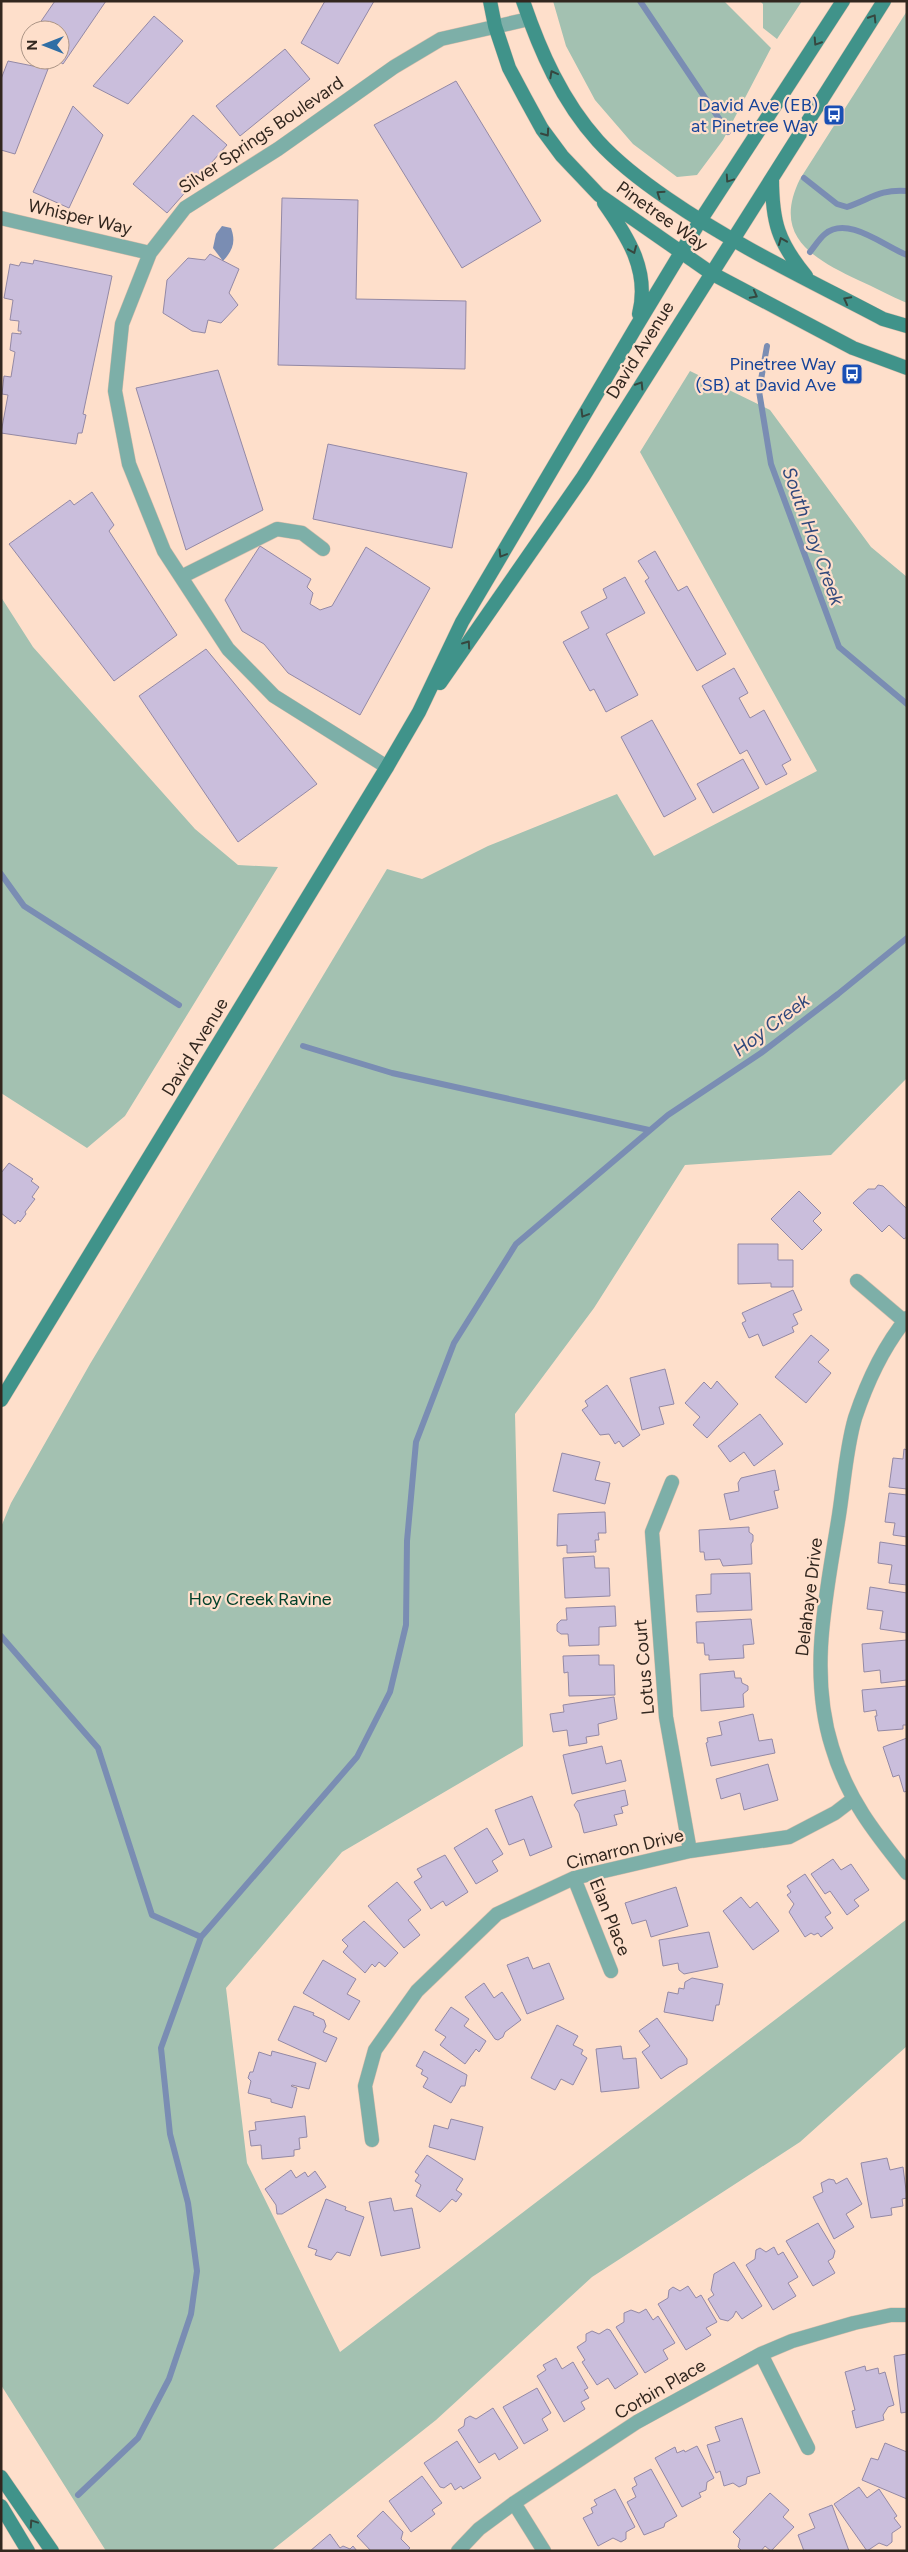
<svg xmlns="http://www.w3.org/2000/svg" width="908" height="2552" viewBox="0 0 908 2552" font-family="Figtree,sans-serif">
	<rect width="100%" height="100%" fill="#fedfcb"/>
	<!-- green -->
	<path fill="#a3c1b1" d="M553,1H724L771,48L723,140L697,175L677,177L633,144L595,100L566,46Z
		M760,1H802L777,39L763,28V4Z
		M907,11V303C890,296 874,287 858,280C812,258 772,236 800,179Z
		M690,371L770,410L871,547L907,577V1078L831,1155L685,1165L594,1308L515,1414L523,1746L342,1852L226,1988L247,2163L340,2352L907,1919V2046L800,2142L592,2277L436,2420L271,2551H106L1,2385V1527L11,1503L90,1364L387,869L422,879L488,846L617,794L654,856L817,771L640,452Z
		M1,597L33,647L195,829L238,865L278,867L125,1116L87,1148L1,1093Z"/>
	<!-- water -->
	<path fill="#7a8db3" d="M222,226L231,228C236,242 233,250 223,261L213,248L216,234Z"/>
	<g fill="none" stroke-linecap="round" stroke-linejoin="round">
		<!-- stream -->
		<path stroke="#7a8db3" stroke-width="6" d="M640,1L728,132
			M804,178L837,204L847,207C871,199 879,189 907,191
			M810,252C815,246 819,239 825,234C848,215 885,247 907,255
			M767,346L759,391L771,464L839,647L907,704
			M1,874L24,906L179,1005
			M303,1046L392,1073L649,1130
			M1,1636L98,1748L152,1915L201,1937
			M78,2495L138,2438L169,2379L191,2314L197,2271L188,2203L170,2134L161,2048L201,1937L357,1757L390,1692L406,1625L407,1541L416,1442L454,1343L516,1244L668,1115L761,1053L838,994L907,938"/>
	</g>
	<!-- building -->
	<path fill="#cabedc" stroke="#9489a5" d="M55,1H106L63,64L57,60H60V30H35Z
		M325,1H374L338,64L301,43Z
		M154,16L183,41L128,104L93,86Z
		M285,49L310,79L240,136L216,106Z
		M8,61L48,69L15,154L1,150V79Z
		M456,81L541,221L462,268L374,125Z
		M73,106L103,135L69,208L33,192Z
		M193,115L227,145L167,213L133,184Z
		M282,198L358,200L356,299L466,301L465,369L278,365Z
		M210,254L239,269L229,293L238,305L221,323L208,320L205,333L192,331L163,313L167,280L188,258L205,260Z
		M34,260L112,276L83,414L86,415L82,433H78L76,444L1,433L8,395L2,394L4,376L11,377L15,352L10,350L12,333L21,334V331H18L19,321L10,320L13,300L4,298L10,264L19,266L21,262L33,264Z
		M218,370L263,510L186,550L136,388Z
		M328,444L467,473L452,548L313,519Z
		M92,492L114,525L109,531L177,635L114,681L9,544L70,500L74,505Z
		M260,546L311,579L307,587L313,593L310,604L320,610L332,606L366,547L430,588L360,715L288,673L264,644L242,631L225,600Z
		M655,551L678,591L687,586L726,654L697,671L645,581L649,578L638,561Z
		M625,577L645,613L606,634L638,695L606,712L594,689L590,691L563,642L589,628L581,612L607,598L603,589Z
		M206,649L317,784L238,842L139,696Z
		M734,668L748,693L739,698L750,718L764,710L791,760L782,765L787,774L766,785L747,750L740,754L702,686Z
		M652,720L696,799L664,817L621,737Z
		M743,759L759,788L713,813L697,784Z
		M9,1163L33,1179L31,1181L39,1187L32,1197L35,1199L25,1212L26,1214L20,1222L18,1220L15,1224L1,1213V1173Z
		M878,1185L883,1186L907,1209V1237L904,1239L889,1225L882,1232L853,1203L868,1189H875Z
		M799,1191L821,1213L813,1221L822,1230L802,1250L771,1219Z
		M738,1244H778V1260H793V1287H771V1283L738,1284Z
		M793,1290L802,1310L793,1314L798,1324L792,1327L794,1332L763,1346L758,1334L749,1338L742,1323L746,1321L742,1313Z
		M811,1335L829,1350L818,1362L831,1373L806,1403L775,1377Z
		M665,1369L674,1404L659,1407L664,1424L642,1430L630,1378Z
		M717,1381L738,1404L707,1438L693,1425L700,1417L685,1403L704,1382L711,1389Z
		M607,1385L640,1435L623,1447L619,1441L615,1444L609,1434L600,1435L582,1410L588,1406L585,1401Z
		M760,1414L783,1444L754,1466L744,1452L730,1462L718,1446Z
		M904,1449L907,1450V1489L889,1487L893,1458L903,1459Z
		M562,1453L600,1462L595,1480L610,1483L605,1504L553,1491Z
		M775,1470L779,1490L774,1491L778,1508L730,1520L724,1494L739,1491L738,1483L741,1478Z
		M889,1493L907,1495V1537L893,1535L895,1523L885,1522Z
		M605,1512L606,1533H598L599,1540H595L596,1552L567,1553V1545L557,1546L558,1514Z
		M749,1527V1532L753,1535V1541L751,1544L752,1564L723,1566L720,1559L705,1560L704,1552H700L699,1530Z
		M880,1542L907,1546V1585L889,1583L892,1565L878,1563Z
		M594,1556L595,1568H609L610,1596L565,1598L563,1558Z
		M750,1573L752,1610L697,1612L696,1595L711,1594V1574Z
		M870,1587L907,1593V1633L880,1629L883,1611L867,1609Z
		M615,1606L616,1626L599,1627V1645L569,1646L568,1634H561L557,1631V1624L561,1620H567L566,1608Z
		M751,1619L754,1644L743,1645L744,1658L709,1660V1655H705L704,1643H697L696,1622Z
		M907,1640V1680L881,1683L880,1670L864,1672L862,1644Z
		M599,1655V1665H614L615,1695L569,1696L568,1672L564,1673L563,1656Z
		M734,1671L735,1678H741L742,1683L748,1686V1690L743,1694L744,1707L701,1711L700,1674Z
		M907,1686V1725H903V1729L878,1731L875,1716H877L876,1710L864,1712L862,1690Z
		M614,1697L617,1719L598,1724L599,1735L586,1737L587,1743L569,1746L567,1730L553,1732L550,1714L564,1712L563,1705Z
		M753,1714L759,1741L772,1739L775,1753L711,1766L706,1743L708,1742L707,1738L722,1735L719,1722Z
		M907,1738V1791L904,1792L899,1775L893,1777L883,1747Z
		M602,1746L606,1764L621,1760L626,1781L572,1794L563,1755Z
		M768,1764L778,1800L744,1810L740,1793L721,1799L716,1779Z
		M625,1790L628,1805L621,1807L623,1813L614,1815L617,1825L584,1833L579,1813L574,1805L577,1801Z
		M532,1796L552,1847L530,1856L524,1839L509,1845L495,1810Z
		M487,1828L503,1854L492,1861L498,1871L476,1884L454,1848Z
		M445,1855L468,1892L446,1906L443,1901L431,1909L414,1882L422,1877L417,1869Z
		M833,1859L841,1870L851,1864L869,1890L854,1900L859,1906L847,1915L830,1891L825,1894L811,1874Z
		M805,1874L831,1913L825,1917L833,1928L821,1937L818,1933L814,1935L811,1933L805,1937L789,1912L794,1904L787,1895L791,1892L787,1886Z
		M397,1882L421,1910L408,1920L420,1935L404,1948L368,1906Z
		M676,1887L688,1926L651,1937L646,1920L632,1924L625,1903Z
		M741,1897L750,1908L757,1902L779,1931L753,1950L723,1911Z
		M364,1921L398,1953L385,1967L379,1962L375,1967L372,1964L365,1973L343,1952L348,1946L342,1940Z
		M709,1932L718,1967L684,1974L679,1970L678,1963L663,1966L659,1940Z
		M528,1957L533,1969L549,1963L564,1999L527,2014L507,1965Z
		M323,1960L356,1979L347,1994L360,2001L349,2020L303,1993Z
		M692,1978L723,1984L719,2005H716L713,2021L664,2012L668,1992L678,1994L679,1988L684,1989L685,1982Z
		M484,1983L494,1998L502,1992L521,2020L505,2032L503,2037L498,2040L495,2039L465,1997Z
		M294,2006L314,2013L313,2015L324,2020L326,2026L323,2032L337,2038L326,2062L278,2040Z
		M451,2007L469,2019L464,2026L486,2041L479,2052L476,2049L465,2064L440,2045L446,2037L435,2030Z
		M657,2018L687,2059V2064L679,2067L661,2079L642,2052L650,2046L639,2031Z
		M557,2025L578,2036L573,2045L583,2050L581,2054L587,2058L573,2085L561,2079L555,2090L531,2078Z
		M621,2046L623,2059L636,2058L639,2088L601,2092L596,2049Z
		M272,2051L316,2063L309,2089L292,2085L291,2086L297,2088L292,2108L271,2102V2099L248,2093L251,2081L248,2078L250,2072H253L259,2052L271,2056Z
		M424,2051L467,2075L465,2086H461L451,2103L423,2087L428,2078L421,2074L423,2070L416,2066Z
		M305,2116L307,2137L299,2138L300,2149L294,2150V2156L262,2159L261,2145L251,2146L249,2131L256,2130L255,2122Z
		M451,2119L483,2127L475,2160L429,2147L434,2125L448,2129Z
		M427,2155L463,2179L456,2190L462,2194L456,2202L452,2199L440,2212L416,2196L421,2185L415,2181L419,2175L415,2172Z
		M887,2158L890,2170L903,2167L907,2198L902,2199L903,2206L891,2208L892,2215L871,2218L861,2163Z
		M291,2170L296,2178L305,2172L308,2177L315,2171L326,2187L282,2214H277L276,2205L265,2189Z
		M847,2178L862,2204L846,2214L854,2227L834,2239L813,2197L823,2192L821,2183L829,2179L834,2180L836,2184Z
		M391,2198L394,2211L412,2208L420,2248L381,2256L369,2202Z
		M326,2199L346,2207L345,2210L364,2217L350,2256L337,2252L331,2260L315,2255L317,2250L308,2247Z
		M818,2223L835,2251L833,2258L828,2261L835,2273L813,2286L786,2241Z
		M774,2247L778,2255L783,2252L798,2277L788,2283L796,2296L773,2310L746,2265L755,2259L756,2250L760,2248L766,2252Z
		M734,2262L762,2306L742,2319L736,2311L733,2317L728,2321L720,2319L708,2299L714,2295L711,2290L714,2274Z
		M688,2286L696,2298L701,2295L717,2322L706,2328L711,2335L686,2350L658,2304L668,2298L669,2290L673,2287L680,2291Z
		M646,2309L653,2320L658,2316L675,2343L663,2350L668,2359L645,2373L616,2327L624,2322V2313L631,2310L639,2313Z
		M607,2329L610,2330L638,2374L615,2389L608,2378L597,2385L582,2362L585,2360L577,2347L586,2341V2334L592,2331L599,2334Z
		M907,2354V2412L901,2413L894,2356Z
		M556,2358L562,2369L573,2362L588,2388L584,2390L589,2398L581,2402L585,2409L564,2422L537,2376L546,2370L543,2365Z
		M865,2366L866,2371L878,2368L879,2374L885,2372L894,2405L888,2407L883,2415L884,2420L856,2428L852,2411L855,2410L845,2372Z
		M537,2388L551,2413L542,2419L548,2430L524,2444L503,2407Z
		M493,2408L518,2448L499,2460L495,2453L479,2463L458,2430L464,2426L465,2419L470,2416L476,2419Z
		M742,2418L760,2473L747,2477L746,2484L739,2487L733,2483L724,2486L720,2471L716,2473L707,2445L720,2441L715,2427Z
		M457,2441L481,2478L463,2489L461,2486L455,2490L451,2483L444,2488L440,2487L424,2463Z
		M885,2443L907,2452V2499L862,2480L871,2458L878,2460Z
		M697,2446L714,2478L707,2482L706,2490L699,2493L701,2497L682,2507L655,2458L675,2447L677,2453L684,2450L685,2452Z
		M651,2469L677,2516L665,2523L664,2527L644,2535L627,2502L636,2497L632,2488L637,2485L634,2478Z
		M422,2476L442,2503L432,2510L435,2514L411,2532L389,2501Z
		M859,2487L867,2498L879,2489L897,2516L894,2518L901,2527L892,2533V2542L887,2546L879,2543L867,2551L834,2504Z
		M615,2489L635,2527L626,2532V2539L621,2542L613,2538L598,2546L583,2518L593,2513L591,2508L597,2505L594,2500Z
		M770,2493L789,2510L783,2517L794,2527L771,2551L765,2546L761,2551H742L738,2547L740,2539L733,2532Z
		M832,2505L849,2551H804L798,2535L815,2528L809,2514Z
		M383,2511L403,2532L401,2539L410,2548L407,2551H371L357,2536Z
		M330,2534L340,2548L343,2546L350,2549L353,2546L357,2551H310Z"/>
	<g fill="none" stroke-linecap="round" stroke-linejoin="round">
		<!-- minor casing -->
		<g stroke="#d9beac" stroke-width="15">
			<path id="minor" d="M1,218L150,253
				M181,577L277,529L302,533L323,549
				M387,767L274,696L228,649L164,551L129,464L115,391L122,324L150,253L185,208L278,149L394,67L441,39L529,19
				M857,1281L904,1321
				M672,1482L652,1532L666,1717L690,1851
				M574,1878L611,1971
				M372,2140L365,2086L375,2050L417,1991L497,1914L574,1878L690,1851L789,1837L835,1813L852,1800
				M761,2354L808,2448
				M514,2503L544,2551
				M458,2551L479,2529L514,2503L637,2422L761,2354L792,2341L854,2323L891,2315H907"/>
		</g>
		<!-- tertiary casing -->
		<g stroke="#d9beac" stroke-width="15">
			<path id="tertiary" d="M907,1318C883,1347 867,1382 855,1418C846,1449 844,1483 839,1515C827,1592 808,1671 832,1747C847,1798 874,1832 907,1873"/>
		</g>
		<!-- secondary casing -->
		<g stroke="#d9beac" stroke-width="15">
			<path id="secondary" d="M490,1L495,26L509,68L525,98L542,129L562,156L599,195L711,273L853,348L907,368
				M523,1C540,51 562,101 598,141C618,163 643,182 668,199C736,246 811,281 883,319L907,326
				M772,178C772,222 778,242 806,276
				M604,203C628,237 650,271 639,314
				M440,683L583,477L884,1
				M1,1400L387,767L419,712L462,622L636,327L700,221L843,1
				M1,2477L52,2551
				M1,2506L28,2551"/>
		</g>
		<!-- minor -->
		<use href="#minor" stroke="#7dafa8" stroke-width="14"/>
		<!-- tertiary -->
		<use href="#tertiary" stroke="#7dafa8" stroke-width="14"/>
		<!-- secondary -->
		<use href="#secondary" stroke="#40938a" stroke-width="14"/>
	</g>
	<!-- one-way arrows -->
	<defs><path id="oneway-chevron" d="M-2-3.5L2.5 0L-2 3.5" fill="none" stroke-width="1.6" stroke-linecap="round" stroke-linejoin="round" transform="scale(1.25)"/></defs>
	<g stroke="#36473f">
		<use href="#oneway-chevron" transform="translate(873 18) rotate(-58)"/>
		<use href="#oneway-chevron" transform="translate(817 42) rotate(123)"/>
		<use href="#oneway-chevron" transform="translate(553 74) rotate(-118)"/>
		<use href="#oneway-chevron" transform="translate(546 133) rotate(55)"/>
		<use href="#oneway-chevron" transform="translate(729 179) rotate(124)"/>
		<use href="#oneway-chevron" transform="translate(660 194) rotate(-145)"/>
		<use href="#oneway-chevron" transform="translate(782 241) rotate(-112)"/>
		<use href="#oneway-chevron" transform="translate(633 250) rotate(67)"/>
		<use href="#oneway-chevron" transform="translate(754 295) rotate(28)"/>
		<use href="#oneway-chevron" transform="translate(847 300) rotate(-152)"/>
		<use href="#oneway-chevron" transform="translate(640 385) rotate(-58)"/>
		<use href="#oneway-chevron" transform="translate(584 414) rotate(121)"/>
		<use href="#oneway-chevron" transform="translate(502 554) rotate(121)"/>
		<use href="#oneway-chevron" transform="translate(467 644) rotate(-55)"/>
		<use href="#oneway-chevron" transform="translate(33 2523) rotate(-124)"/>
	</g>
	<!-- icons -->
	<defs>
		<g id="bus-square" transform="scale(1.125)"><rect x="-9" y="-9" width="18" height="18" rx="4" fill="#1a4fb4" stroke="#fedfcb"/><path d="M-5-6H5V4H4V6H2V4H-2V6H-4V4H-5ZM-3.5-4V0h7V-4ZM-3.5 1.2v1.5H-2V1.2ZM2 1.2v1.5H3.5V1.2Z" fill="#fff"/></g>
	</defs>
	<g fill-rule="evenodd">
		<use href="#bus-square" x="834" y="115"/>
		<use href="#bus-square" x="852" y="374"/>
	</g>
	<g text-anchor="middle" dominant-baseline="central" stroke-width="4.5" stroke-linejoin="round" paint-order="stroke">
		<!-- transit labels -->
		<g font-size="18" fill="#164399" stroke="#fedfcb" text-anchor="end">
			<text x="818" y="105">David Ave (EB)<tspan x="818" dy="21">at Pinetree Way</tspan></text>
			<text x="836" y="364">Pinetree Way<tspan x="836" dy="21">(SB) at David Ave</tspan></text>
		</g>
		<!-- street labels -->
		<g font-size="18" fill="#32271f" stroke="#fedfcb">
			<text transform="translate(261 135) rotate(-34)">Silver Springs Boulevard</text>
			<text transform="translate(662 216) rotate(35)">Pinetree Way</text>
			<text transform="translate(80 217) rotate(13)">Whisper Way</text>
			<text transform="translate(640 350) rotate(-58)">David Avenue</text>
			<text transform="translate(195 1047) rotate(-59)">David Avenue</text>
			<text transform="translate(809 1597) rotate(-83)">Delahaye Drive</text>
			<text transform="translate(644 1667) rotate(-95)">Lotus Court</text>
			<text transform="translate(625 1849) rotate(-14)">Cimarron Drive</text>
			<text transform="translate(610 1917) rotate(68)">Elan Place</text>
			<text transform="translate(660 2389) rotate(-30)">Corbin Place</text>
		</g>
		<!-- park labels -->
		<g font-size="18" fill="#02412b" stroke="#fedfcb">
			<text x="260" y="1599">Hoy Creek Ravine</text>
		</g>
		<!-- water labels -->
		<g font-size="19" font-style="italic" fill="#31497c" stroke="#fedfcb">
			<text transform="translate(813 536) rotate(70)">South Hoy Creek</text>
			<text transform="translate(771 1025) rotate(-37)">Hoy Creek</text>
		</g>
	</g>
	<!-- border -->
	<rect width="908" height="2552" fill="none" stroke="#32271f" stroke-width="5"/>
	<!-- north arrow -->
	<g transform="translate(45 45) rotate(270)"><circle r="24" fill="#fedfcb" stroke="#ac9586"/>
	<path d="M0-4L9 19L0 12L-9 19Z" fill="#306ea5"/>
	<text y="-8" font-size="14" font-weight="bold" text-anchor="middle" fill="#32271f">N</text>
	</g>
</svg>
